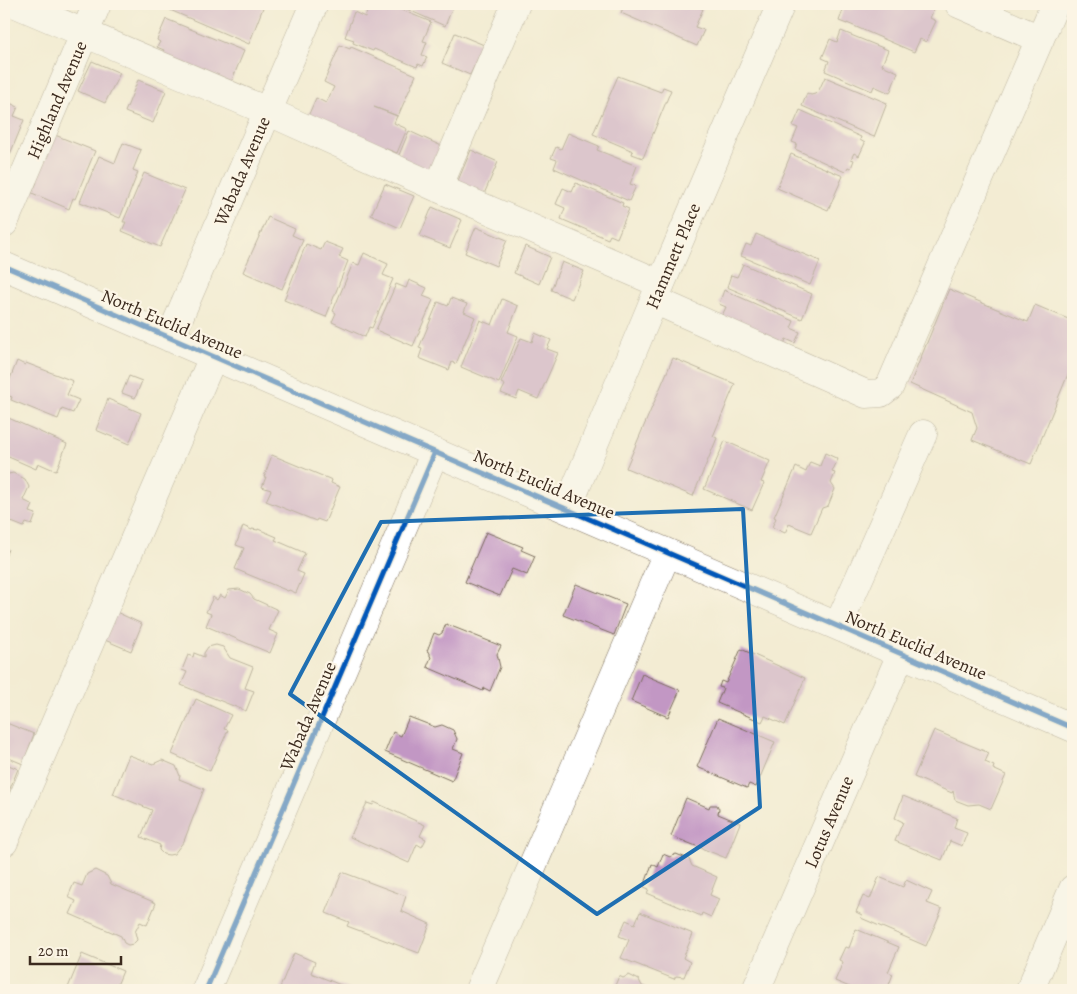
<svg xmlns="http://www.w3.org/2000/svg" width="1077" height="994" viewBox="0 0 1077 994" font-family="Alegreya,serif">
	<rect width="100%" height="100%" fill="#fcf5e5"/>
	<filter id="ink" filterUnits="userSpaceOnUse"><feTurbulence type="fractalNoise" baseFrequency=".02" numOctaves="2"/><feDisplacementMap in="SourceGraphic" scale="10" xChannelSelector="R" yChannelSelector="G"/><feConvolveMatrix kernelMatrix="1 2 1 2 8 2 1 2 1" color-interpolation-filters="sRGB"/></filter>
	<filter id="wash" filterUnits="userSpaceOnUse"><feTurbulence type="fractalNoise" baseFrequency=".0096" numOctaves="4" result="noise"/><feDisplacementMap in="SourceGraphic" scale="20" xChannelSelector="R" yChannelSelector="G"/><feGaussianBlur stdDeviation="1.12" result="paint"/><feColorMatrix in="noise" values="0 0 0 0 0 0 0 0 0 0 0 0 0 0 0 0 0 1.4 0 .05"/><feComposite in="paint" operator="in"/></filter>
	<g filter="url(#wash)">
		<rect width="100%" height="100%" fill="#f3ecd3"/>
		<g id="blocks">
			<!-- building -->
			<path fill="#c297c4" d="M163,4H261L264,5L249,44L170,10L172,7Z
				M370,4H387L431,22L423,41L427,42L422,55L427,57L423,66L418,64L417,67L374,49L373,51L353,43L354,40L345,37L354,12L365,17Z
				M395,4H454L445,26Z
				M620,4H690L703,9L695,27L704,30L697,46L621,13L624,5Z
				M855,4H928L935,7L930,18L936,21L926,42L920,39L914,52L847,23V24L839,21L844,7L852,10Z
				M166,19L244,51L227,92L158,63L164,50L157,47L160,42L157,40Z
				M841,31L888,50L882,65L898,72L890,93L874,86L872,91L825,71L829,61L822,58L830,39L837,42Z
				M455,33L484,45L470,75L442,63Z
				M340,45L350,49L351,47L416,75L398,116L374,107L397,116L394,123L407,129L397,153L384,148L379,158L305,123L316,98L326,103L334,87L324,82Z
				M92,61L120,73L105,103L78,91Z
				M618,76L661,92L663,87L671,90L643,158L632,154L633,151L593,134Z
				M825,77L887,103L874,137L802,106L807,93L811,95L815,94L819,90Z
				M138,80L166,91L153,123L125,112Z
				M4,100L18,107L14,116L24,120L4,169Z
				M800,110L861,137L860,140L865,143L859,156L854,153L851,159L854,160L851,168L848,167L845,172L795,149L797,144L792,142L798,128L793,126Z
				M409,131L448,149L435,179L396,162Z
				M568,133L599,146L597,150L637,166L630,184L636,186L629,201L554,168L557,160L551,158L556,147L561,149Z
				M55,135L95,151L75,199L73,198L69,209L32,193L37,182H35Z
				M123,143L141,150L133,170L138,172L120,218L80,202L99,156L115,163Z
				M471,150L498,162L484,194L457,183Z
				M791,154L843,176L828,210L777,188Z
				M144,173L185,190L160,247L122,231L126,222H123Z
				M576,183L623,203L622,206L629,209L617,238L610,235L608,239L561,219L565,208L556,204L563,188L572,192Z
				M385,184L414,196L400,228L371,215Z
				M432,207L462,220L450,248L420,236Z
				M268,217L295,229L292,235L303,240L282,289L243,272Z
				M476,227L507,240L496,266L465,253Z
				M756,234L820,261L810,285L741,256L746,244L751,246Z
				M325,242L343,249L339,257L348,261L326,317L284,300L306,244L321,250Z
				M525,246L550,257L539,284L514,273Z
				M364,253L388,264L383,275L393,279L372,328L369,327L365,337L332,322L336,313L333,311L353,263L359,265Z
				M562,262L584,271L572,299L551,290Z
				M743,264L812,294L802,319L727,287L731,275L737,277Z
				M409,280L427,288L423,296L433,300L413,346L376,330L396,284L406,288Z
				M949,289L1028,322L1035,305L1073,321V362L1031,464L972,440L977,428L972,412L910,384Z
				M724,290L794,321L791,328L800,332L795,343L786,339L782,349L719,322L726,307L719,304Z
				M451,298L467,304L464,312L475,317L456,364L452,362L449,370L419,358L422,349L419,348L438,302L448,306Z
				M502,299L518,306L508,332L518,336L499,383L461,367L480,320L492,325Z
				M535,333L551,340L547,349L558,353L538,399L519,391L516,399L501,393L505,385L501,383L521,338L532,342Z
				M673,358L735,384L714,434L713,436L717,438L693,496L626,468Z
				M17,361L25,365L26,363L73,381L67,395L79,400L73,413L62,409L58,419L11,400L12,397L4,394Z
				M129,376L142,381L135,398L122,393Z
				M108,399L141,413L129,444L96,430Z
				M4,416L67,444L56,471L38,463L36,469L4,455Z
				M725,441L770,461L761,482L764,483L752,510L704,489Z
				M825,453L838,459L832,472L835,473L831,483L835,489L828,506L822,508L811,533L789,524L785,533L772,527L776,518L774,517L796,467L806,472L810,462L820,466Z
				M272,455L332,480L331,483L340,487L325,522L317,519L316,521L266,501L271,490L262,487L266,477H264Z
				M13,473L25,479L29,487L23,500L33,505L30,512L36,514L32,525L26,523L24,527L9,521L7,524L4,523V475Z
				M243,526L252,530V529L258,530V529L277,537L275,540L305,553L297,571L304,574L296,593L289,590L288,591L235,569L244,548L236,545Z
				M486,532L523,547L521,550L535,556L527,575L512,569L500,596L465,582Z
				M4,548L8,549L4,560Z
				M576,584L626,604L614,635L563,615Z
				M239,589L250,594L254,599L278,610L269,630L278,634L270,653L206,626L211,614L206,612L213,597L217,600L220,595L225,598L229,590Z
				M112,610L142,624L131,651L100,638Z
				M446,624L501,646L497,654L500,667L490,691L484,688L483,691L427,667L431,657L430,656V653L427,651L434,633L439,635L442,633Z
				M216,645L223,647L230,658L253,667L245,688L254,691L246,711L181,685L187,672L182,670L188,655L193,657L194,653L204,657V653L208,647Z
				M741,649L805,678L785,725L765,716L762,722L717,703L723,688L719,687L721,681L726,683Z
				M642,674L680,690L668,717L631,701Z
				M196,699L231,715L224,729L228,730L210,771L172,754Z
				M409,717L435,727L442,725L453,730L457,739L453,749L463,753L452,781L385,752L393,732L401,736Z
				M718,718L775,742L756,787L749,784L747,788L697,767Z
				M4,722L34,734L23,764L4,756Z
				M934,730L989,753L985,762L994,766L993,769L1006,775L991,809L979,804L968,805L955,800L953,791L952,793L914,777Z
				M129,755L153,764L162,760L176,766L180,776L179,779L204,789L184,841L174,854L169,855L163,854L159,850L160,845L141,837L152,810L113,794Z
				M4,763L18,769L7,796L4,795Z
				M903,796L957,818L954,828L967,833L962,846L950,841L942,860L895,841L903,822L895,818Z
				M686,798L709,808L710,805H717L719,809L718,814L740,823L726,858L671,836Z
				M374,802L425,825L420,836L426,839L422,847L417,844L409,863L350,837L367,803L373,805Z
				M663,854L670,857L676,854L689,859L692,866L717,877L710,895L719,899L711,917L702,913L701,916L647,893L649,889L644,887L652,864L658,867Z
				M95,870L107,876L111,884L156,903L147,925L140,922L135,932L137,940L133,944L128,945L124,943L121,936L70,914L76,901L68,897L74,883L82,886L87,874Z
				M342,872L406,896L401,911L430,924L419,953L347,926L349,922L326,913Z
				M879,877L903,887L906,880L932,892L927,903L942,909L926,946L861,918L862,915L856,912L863,896L870,899Z
				M640,912L693,934L683,958L690,962L684,977L676,976L674,979L621,958L629,940L619,936L626,920L635,924Z
				M856,929L899,947L888,972L893,974L887,990H857L835,981L843,962L839,960L845,947L849,948Z
				M294,953L315,962L311,973L353,990H279Z
				M82,954L123,971L115,990H67Z
				M629,975L639,980L642,986L652,990H607L609,986L614,988L619,976L623,978Z"/>
		</g>
	</g>
	<g filter="url(#ink)">
		<use href="#blocks" fill-opacity="0" stroke="#7b6e5d" stroke-width="1"/>
		<g fill="none" stroke-linecap="round" stroke-linejoin="round">
			<!-- minor casing -->
			<g stroke="#7b6e5d" stroke-width="29">
				<path id="minor" d="M16,4L267,111L438,188L661,284
					M959,4L1040,39
					M438,188L516,4
					M4,223L97,4
					M4,266L1073,728
					M654,300L866,394L881,393L890,386L1055,4
					M170,338L314,4
					M567,509L654,300L781,4
					M838,626L923,434
					M4,842L213,357
					M206,990L435,452
					M479,990L667,553
					M756,990L901,654
					M1030,990L1073,889"/>
			</g>
			<!-- minor -->
			<use href="#minor" stroke="#fff" stroke-width="28"/>
			<!-- cycleway casing -->
			<g stroke="#fcf5e5" stroke-width="8">
				<path id="cycleway" d="M4,266L1073,728
					M206,990L435,452"/>
			</g>
			<!-- cycleway -->
			<use href="#cycleway" stroke="#0057b8" stroke-width="5"/>
		</g>
	</g>
	<!-- marked area -->
	<path d="M0 0H1077V994H0ZM743,509L760,807L597,914L290,694L381,522Z" fill="#f3ecd3" fill-opacity=".55" fill-rule="evenodd"/>
	<path fill="none" stroke="#1f6fb2" stroke-width="4" stroke-linejoin="round" d="M743,509L760,807L597,914L290,694L381,522Z"/>
	<g text-anchor="middle" dominant-baseline="central" stroke-width="4.5" stroke-linejoin="round" paint-order="stroke">
		<!-- street labels -->
		<g font-size="18" fill="#3b2a1e" stroke="#fcf5e5">
			<text transform="translate(57 100) rotate(-67)">Highland Avenue</text>
			<text transform="translate(242 171) rotate(-67)">Wabada Avenue</text>
			<text transform="translate(673 256) rotate(-67)">Hammett Place</text>
			<text transform="translate(172 324) rotate(23)">North Euclid Avenue</text>
			<text transform="translate(544 484) rotate(23)">North Euclid Avenue</text>
			<text transform="translate(916 645) rotate(23)">North Euclid Avenue</text>
			<text transform="translate(308 716) rotate(-67)">Wabada Avenue</text>
			<text transform="translate(829 822) rotate(-67)">Lotus Avenue</text>
		</g>
	</g>
	<!-- margin -->
	<rect width="1077" height="994" fill="none" stroke="#fcf5e5" stroke-width="20"/>
	<!-- scale -->
	<path d="M30 956v8h91v-8" fill="none" stroke="#3b2a1e" stroke-width="2.5"/>
	<text x="38" y="956" font-size="15" fill="#3b2a1e" stroke="#fcf5e5" stroke-width="4" paint-order="stroke">20 m</text>
</svg>
